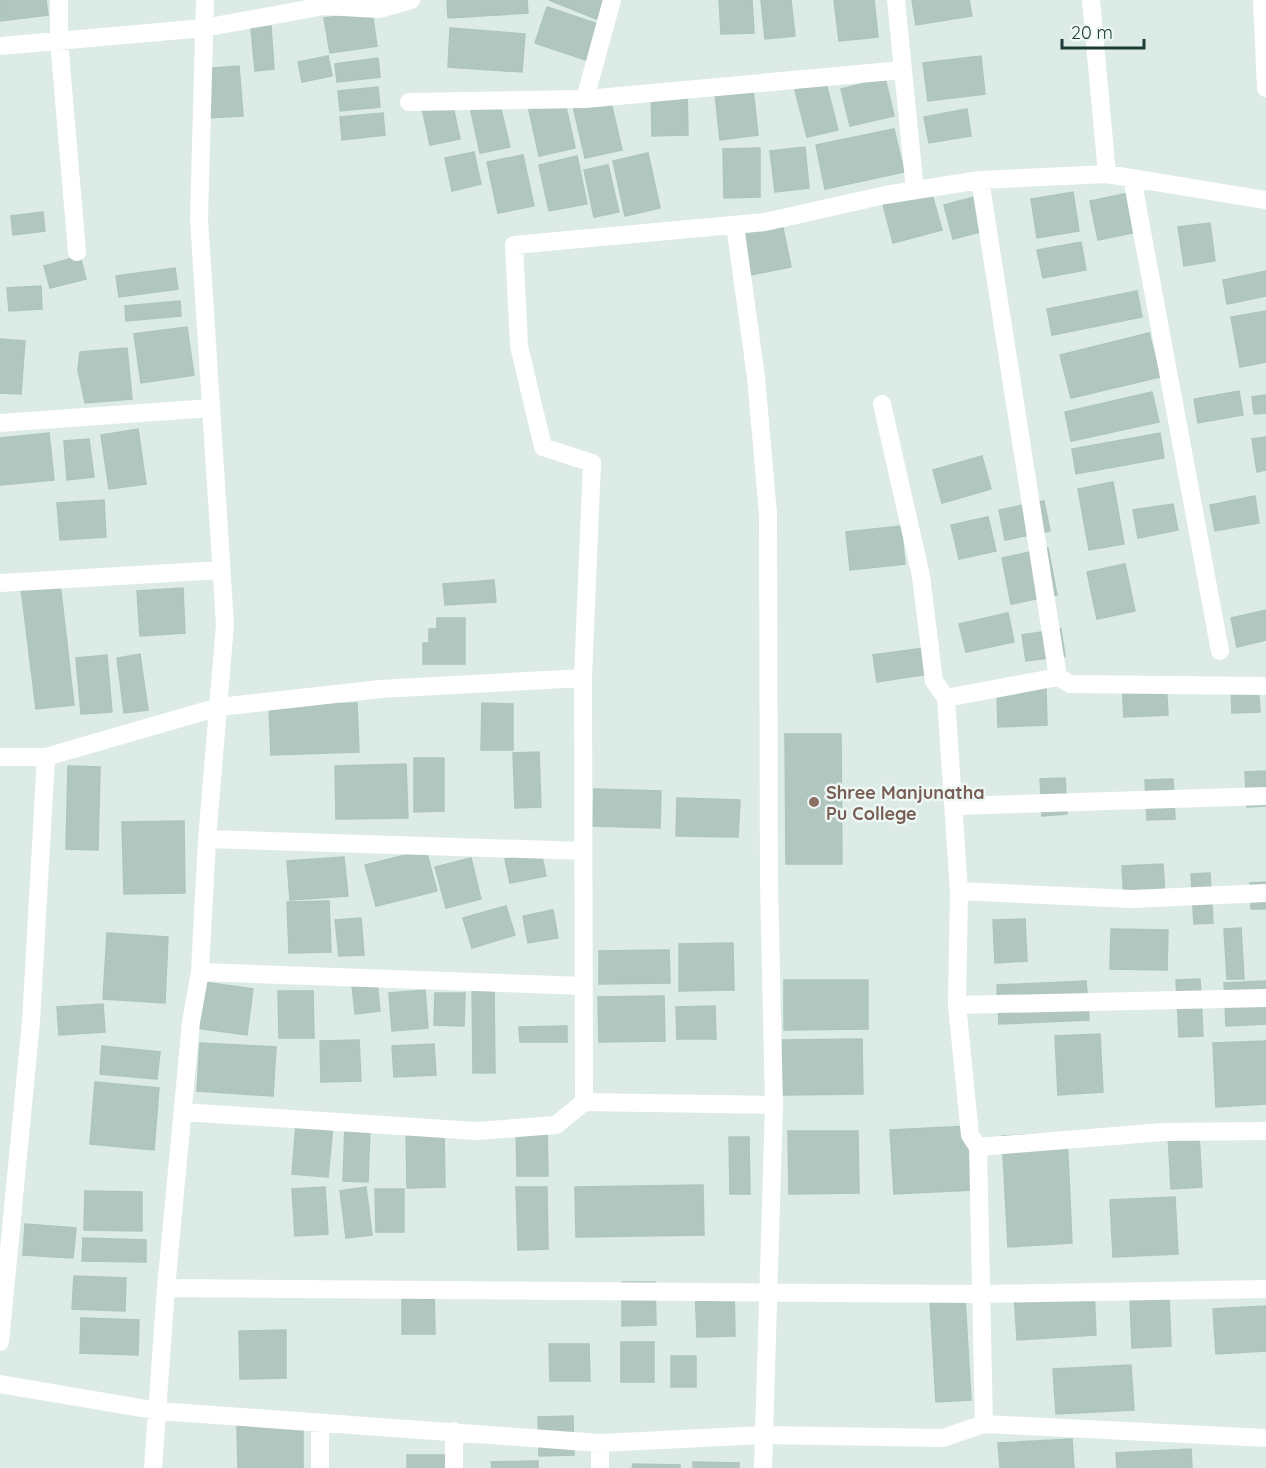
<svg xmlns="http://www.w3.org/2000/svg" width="1266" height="1468" viewBox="0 0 1266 1468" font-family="Quicksand,sans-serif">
	<rect width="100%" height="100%" fill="#dcebe6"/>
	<!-- building -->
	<path fill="#b2c6c0" stroke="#aec5bf" stroke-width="1.5" d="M0,0H46L48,15L1,21Z
		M447,0H527L528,13L448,18Z
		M549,0H607L599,20Z
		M719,0H752L754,33L721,34Z
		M761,0H791L795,36L765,39Z
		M834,0H874L878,37L839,41Z
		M912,0H969L972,16L916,25Z
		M547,7L598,24L586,60L535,43Z
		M372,12L377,46L330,53L324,18Z
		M271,26L274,69L255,71L251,28Z
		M450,28L525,34L522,72L448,67Z
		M328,56L332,76L302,82L298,62Z
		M981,56L985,94L928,101L923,63Z
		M378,58L380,77L337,82L335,64Z
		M239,66L243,116L205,118L201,69Z
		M885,78L894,116L850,126L841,89Z
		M826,83L838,130L807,137L795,90Z
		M378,87L380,107L340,111L338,91Z
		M651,88H687L688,135L652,136Z
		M753,90L758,135L720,140L715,94Z
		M563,93L575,148L539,156L527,101Z
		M610,98L622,150L585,158L573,106Z
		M452,102L460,139L430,145L422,108Z
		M500,105L510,147L480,153L471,111Z
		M967,109L971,136L929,143L924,117Z
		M383,113L385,135L342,140L340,117Z
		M894,129L904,172L825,189L816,145Z
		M805,147L809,188L775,192L770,151Z
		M760,148V197L724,198L723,149Z
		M474,152L481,184L452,191L445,158Z
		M648,153L660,208L625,216L613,161Z
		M523,155L534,206L498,213L487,162Z
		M577,156L587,204L549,211L539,165Z
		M608,165L619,212L594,217L584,170Z
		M931,191L942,230L893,243L883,204Z
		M1073,192L1079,231L1037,238L1031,199Z
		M1129,193L1137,232L1098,240L1090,201Z
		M986,194L995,228L953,239L944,205Z
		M43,212L45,231L13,235L11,216Z
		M782,223L791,267L750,275L741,232Z
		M1210,223L1215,261L1184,266L1178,227Z
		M1081,242L1086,270L1043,278L1037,250Z
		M80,256L86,279L50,288L44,266Z
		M175,268L178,289L119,297L116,276Z
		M1266,271V296L1227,304L1223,280Z
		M41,286L42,309L9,311L7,288Z
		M1137,291L1142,317L1052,335L1047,309Z
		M180,301L181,316L126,321L125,306Z
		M1266,311V362L1240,367L1231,317Z
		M187,327L194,375L141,383L134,334Z
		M1149,333L1160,377L1071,398L1060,355Z
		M0,339L25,341L21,394L0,393Z
		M127,348L132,399L85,403L78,370L80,352Z
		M1239,391L1243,415L1198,423L1194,399Z
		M1152,392L1159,422L1071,441L1065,412Z
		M1266,395V413L1254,414L1252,397Z
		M138,429L146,484L109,489L101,435Z
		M49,433L54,480L0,485V438Z
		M1160,433L1164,458L1076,474L1072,449Z
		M1266,437V470L1257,472L1252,439Z
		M89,439L94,477L67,480L64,441Z
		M982,456L991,489L942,503L933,470Z
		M1113,482L1124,544L1089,550L1078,489Z
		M1255,496L1259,523L1215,531L1210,505Z
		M104,500L106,537L60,540L57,503Z
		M1044,501L1050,531L1005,540L999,510Z
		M1173,504L1178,530L1138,538L1133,510Z
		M988,517L996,551L959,559L951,525Z
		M901,526L905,564L850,570L846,532Z
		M1048,548L1057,595L1011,604L1002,558Z
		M1125,564L1135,611L1097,619L1087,572Z
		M494,580L496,602L445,605L443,584Z
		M60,583L74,705L36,709L21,588Z
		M183,588L185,633L140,636L137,591Z
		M1266,610V640L1237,647L1231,618Z
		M1008,613L1014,642L966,652L959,624Z
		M437,618H465V664H423V643H429V629H437Z
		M1061,629L1065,656L1026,661L1022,635Z
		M924,648L928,674L877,682L873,655Z
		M140,654L148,710L124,713L117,658Z
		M107,655L112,712L81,714L76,658Z
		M1166,681L1168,715L1124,717L1122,683Z
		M1258,685L1260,712L1232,713L1231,686Z
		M1046,689L1047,725L998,727L997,691Z
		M357,703L359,752L271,755L269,706Z
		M482,703L513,704V750H481Z
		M785,734H841L842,864H786Z
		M539,752L541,807L515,808L513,753Z
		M414,758H444V811L414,812Z
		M406,764L408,818L336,819L335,766Z
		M68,766L100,767L98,850L66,849Z
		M1266,771V806L1247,807L1245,772Z
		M1065,778L1067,814L1042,816L1040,779Z
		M1173,779L1175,819L1147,820L1145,780Z
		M594,789L661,791L660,828L593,826Z
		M677,798L740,800L738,837L676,836Z
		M184,821L185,893L124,894L122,822Z
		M426,850L437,891L376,906L365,865Z
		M541,852L546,876L510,883L505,859Z
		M344,857L348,896L290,900L287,861Z
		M471,858L481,899L446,908L435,867Z
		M1163,864L1165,898L1124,900L1122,866Z
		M1210,873L1213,923L1194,924L1191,874Z
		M1266,882V909H1251L1250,883Z
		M329,901L331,952L289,953L287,902Z
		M506,906L515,935L472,948L463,918Z
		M553,910L558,938L528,943L523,916Z
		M361,918L364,955L339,956L335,920Z
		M1025,919L1027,961L995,963L993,920Z
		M1241,928L1244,979H1227L1224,929Z
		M1111,929L1168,930L1167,970L1110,969Z
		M107,933L168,937L165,1003L103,999Z
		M733,943L734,990L679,991V944Z
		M669,950L670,983L599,984V951Z
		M1200,979L1203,1036L1179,1037L1176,980Z
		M784,980H868V1029L784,1030Z
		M1086,981L1089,1020L999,1024L997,985Z
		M1266,981V1024L1226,1026L1224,983Z
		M203,982L253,989L247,1035L196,1028Z
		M377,982L380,1011L355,1014L352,985Z
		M472,984H494L495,1073H473Z
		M425,990L428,1028L392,1031L389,993Z
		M278,991H313L314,1038H279Z
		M435,993H465L464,1026L434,1025Z
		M664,996L665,1041L599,1042L598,997Z
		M103,1004L105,1032L59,1035L57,1007Z
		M715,1006L716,1039H677L676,1007Z
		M567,1026V1042H520L519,1027Z
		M1100,1034L1103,1092L1058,1095L1055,1036Z
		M862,1039L863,1094L783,1095L782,1040Z
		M359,1040L361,1081L321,1082L320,1041Z
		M1266,1041V1104L1216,1107L1213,1043Z
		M200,1043L276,1047L273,1096L197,1091Z
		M434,1044L436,1075L394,1077L392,1046Z
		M102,1046L160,1052L157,1079L100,1074Z
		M95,1082L159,1088L154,1150L90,1144Z
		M296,1123L333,1126L328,1177L292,1174Z
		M345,1125L370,1126L368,1182L343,1181Z
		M516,1125H547L548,1176H517Z
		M406,1126H444L445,1187L407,1188Z
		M969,1126L973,1190L894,1194L890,1130Z
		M788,1131H858L859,1193L789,1194Z
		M1067,1133L1072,1243L1008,1247L1002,1136Z
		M1199,1134L1202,1187L1171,1189L1168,1135Z
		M729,1137H749L750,1194H730Z
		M703,1185L704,1235L576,1237L575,1187Z
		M325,1187L328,1234L295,1236L292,1189Z
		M366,1187L372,1235L346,1238L340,1191Z
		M516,1187H547L548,1249L518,1250Z
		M375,1189H404V1232H376Z
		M85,1191L142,1192V1231L84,1230Z
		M1175,1197L1178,1254L1113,1257L1110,1200Z
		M25,1224L76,1228L73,1258L23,1255Z
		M83,1238L146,1240V1262L82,1261Z
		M74,1276L126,1278L125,1311L72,1309Z
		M622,1282H655L656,1325L622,1326Z
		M695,1285H734L735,1336L697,1337Z
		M1094,1287L1096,1335L1017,1340L1014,1292Z
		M434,1291L435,1334H402V1292Z
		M965,1298L971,1400L936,1402L930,1300Z
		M1169,1298L1171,1346L1132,1348L1130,1300Z
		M1266,1306V1351L1216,1354L1213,1309Z
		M81,1318L139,1320L138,1355L80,1353Z
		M286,1330V1378L240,1379L239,1331Z
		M621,1342H654V1382H621Z
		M549,1344H589L590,1381H550Z
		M671,1356H696V1387H671Z
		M1131,1365L1134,1410L1056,1414L1053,1369Z
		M573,1416L574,1455L539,1456L538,1417Z
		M237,1426H303V1468H238Z
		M1072,1439L1074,1468H1000L998,1443Z
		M1191,1449L1192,1468H1117L1116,1453Z
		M407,1455H454V1468H407Z
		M538,1461V1468H492L491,1462Z
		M693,1462L739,1463V1468H693Z
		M633,1464L680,1465V1468H632Z"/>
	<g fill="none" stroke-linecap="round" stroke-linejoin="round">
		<!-- minor -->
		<path stroke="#fff" stroke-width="18" d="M59,0V41L77,252
			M896,0L915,190
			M1091,0L1107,174
			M1262,0L1266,88
			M0,46L204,28L324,6L379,9L411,0
			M585,99L612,0
			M409,102L585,99L903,70
			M1132,178L1220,651
			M980,180L1058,677
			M735,225L756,377L768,514L769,884L774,1105L763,1468
			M882,404L921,576L934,681L946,698L959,891L957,1005L970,1135L978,1147L984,1424
			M0,423L211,408
			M0,583L221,570
			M946,698L1058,677L1070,684L1266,686
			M0,757H46L31,1022L0,1342
			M46,757L219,707L380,689L583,678
			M955,806L1266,796
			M207,839L583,851
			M959,891L1132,899L1266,893
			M200,972L584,986
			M957,1005L1266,998
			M774,1105L584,1102L583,678L592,463L543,447L519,346L514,245L765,222L885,195L980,180L1107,174L1266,200
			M183,1112L476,1131L556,1125L584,1102
			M978,1147L1163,1132L1266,1131
			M166,1288L981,1294L1266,1289
			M0,1384L159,1411L600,1443L763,1435L943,1438L984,1424L1266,1438
			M454,1431V1468
			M600,1443V1468
			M153,1468L166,1288L191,1022L200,972L207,839L225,625L199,219L205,0
			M320,1468V1425"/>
	</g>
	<!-- markers -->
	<circle fill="#8d6e63" stroke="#edf7f4" stroke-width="2" cx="814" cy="802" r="6"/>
	<g text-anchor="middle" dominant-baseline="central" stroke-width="5" stroke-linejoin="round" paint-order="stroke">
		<!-- education labels -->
		<g font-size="18" font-weight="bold" fill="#785e54" stroke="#edf7f4" text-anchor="start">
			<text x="826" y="792">Shree Manjunatha<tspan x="826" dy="21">Pu College</tspan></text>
		</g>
	</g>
	<!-- scale -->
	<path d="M1062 39v9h82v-9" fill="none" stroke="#1d3b38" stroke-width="3"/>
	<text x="1071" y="39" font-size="18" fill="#1d3b38" stroke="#edf7f4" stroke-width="4.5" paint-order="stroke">20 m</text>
</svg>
